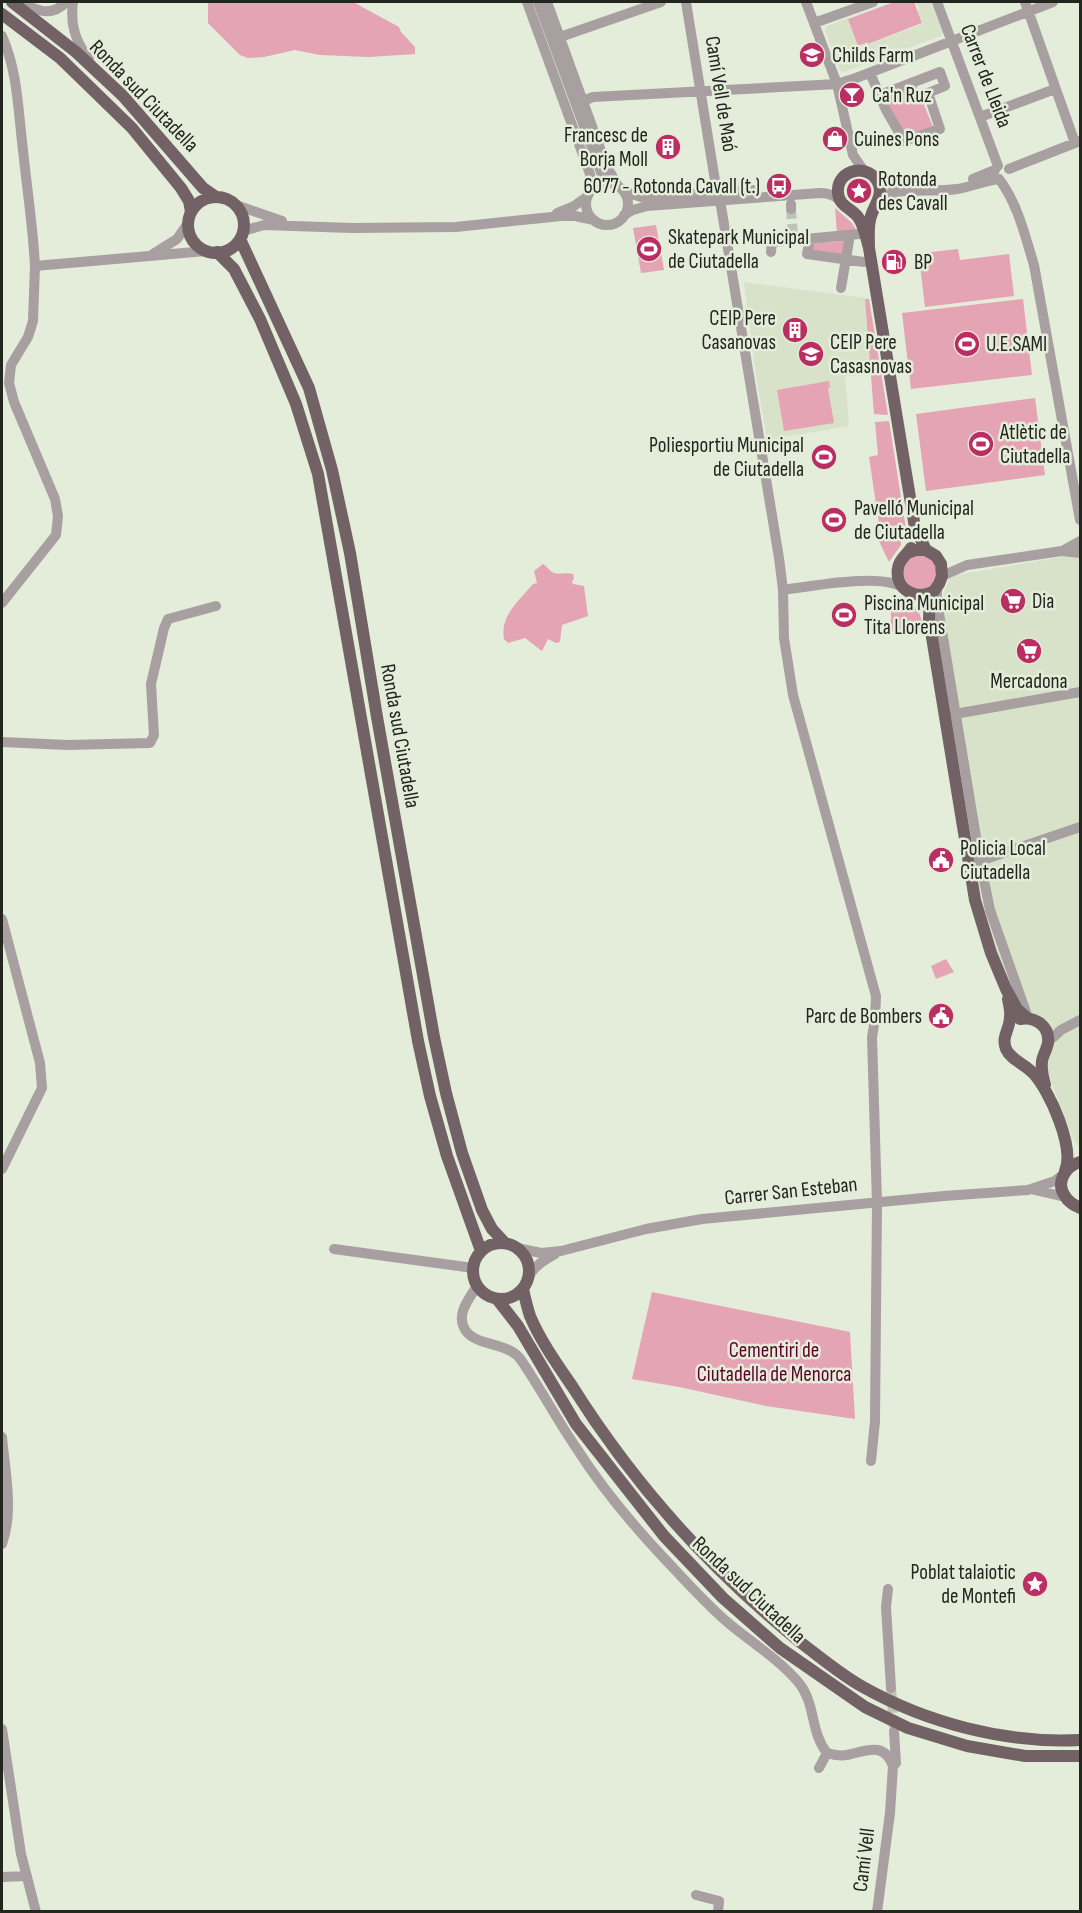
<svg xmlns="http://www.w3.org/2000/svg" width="1082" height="1913" viewBox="0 0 1082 1913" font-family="'Sofia Sans Condensed',sans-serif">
	<rect width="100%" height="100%" fill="#e4ecda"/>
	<!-- built -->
	<path fill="#d7e2c9" d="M915,2H931L943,32L941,36L867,63L861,45L868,42L869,44L923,24L918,11L920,9Z
		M848,18L865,64L844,72L840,70L825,30L827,26Z
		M744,282L865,298L871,374L845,376L849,426L767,440L756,375Z
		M1080,554V1148L1074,1140L1048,1074L1046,1064L1056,1042L1049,1021L1019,1006L996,949L984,907L934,610L943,597L950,576Z"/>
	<!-- green -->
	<path fill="#e5a4b3" d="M208,2H353L399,27L401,32L415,47V54L369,57L320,55L295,50L264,57L248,58L240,55L208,23Z
		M894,2H914L922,23L868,44V42L858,46L848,19Z
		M916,85L933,127L906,138L884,98Z
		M835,208L852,223L856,230L837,233Z
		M656,225L664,270L641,273L633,228Z
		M844,241L843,256L810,251L811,242Z
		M958,249L960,260L1009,254L1014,296L925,307L920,265L915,266L914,254Z
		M865,299H869L888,415L874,414Z
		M1023,299L1032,375L911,389L902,313Z
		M829,381L830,387L828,388L834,423L784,431L777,390Z
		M1035,398L1045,475L926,491L916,414Z
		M889,421L906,529L900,530L901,545L889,562L878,539L879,524L869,457L878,455L875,422Z
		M903 572a17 17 0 1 1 34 0a17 17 0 1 1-34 0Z
		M543,564C547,566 549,571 554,573C560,575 566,572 573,574L574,579L572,581L573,584L584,586L588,616L562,625L560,642L556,643L548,639L542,651L525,638L508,643L504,639C500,615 519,601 533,584L537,583L534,571Z
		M891,594L896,598L895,601L900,604L902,602C918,605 920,612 923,627L891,631Z
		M946,959L954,972L936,979L931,966Z
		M652,1292L850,1332L855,1419L766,1406L679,1387L632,1379Z"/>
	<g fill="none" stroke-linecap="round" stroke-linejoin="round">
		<!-- minor-tunnel -->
		<path stroke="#bdc4b5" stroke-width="10" stroke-dasharray="10 5" stroke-linecap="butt" d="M791,209L793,236
			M891,1688L894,1727"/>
		<!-- minor -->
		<path stroke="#a89fa0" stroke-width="10" d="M19,2C36,10 51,18 66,2
			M73,2C70,24 75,41 89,59
			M527,2L590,174L592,190
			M538,2L605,183
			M547,2L606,165L618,186
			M686,2L717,193
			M806,2L837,84L853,155L864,171
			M937,2L998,166
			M1025,2L1075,143
			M814,23L873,2
			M2,36C18,72 18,111 23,150C27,189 33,227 35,266
			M560,37L661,2
			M870,73L886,110L904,141L940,129L928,93L945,86L940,72L880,95
			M583,101L593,97L837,84L856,78L1053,2
			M980,117L1055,89
			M1009,169L1080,141
			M973,179L995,170
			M999,179C1018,204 1025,236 1034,265L1080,520
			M877,181L891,185L907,186
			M586 204a21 21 0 1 1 42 0a21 21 0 1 1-42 0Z
			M623,191L641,197H646L753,190
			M879,198C901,186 932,193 957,189C971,187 984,181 998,179
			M720,200L779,558L783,590L784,638L793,695L876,996L875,1019L872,1037L877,1203L875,1421L871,1461
			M791,204V209
			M236,205L282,221
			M557,213L574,206L588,196
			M624,215L633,210L647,206L820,193C829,193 836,195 842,203
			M243,231L264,225L352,228L456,227L561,216H575L594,220
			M810,239L807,254L864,262
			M771,252L772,242L859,234
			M153,254L177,239L188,223
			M841,288L850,235
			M1062,551L1080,541V550
			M942,576L967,565L1062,551L1080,553
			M937,588V601L980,861L990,910L1028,1018
			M783,590C811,586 880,573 902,587
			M2,603L56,535L58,516L55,499L14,402L9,383L11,365L28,337L33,321L35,266L206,251
			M955,714L1080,692
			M2,742L68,745L150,743L154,735L151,684L164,628L168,619L216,606
			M980,861L1080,827
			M2,919L40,1063L42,1088L2,1169
			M1048,1042L1061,1030L1080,1020
			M1035,1190L1065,1197
			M517,1248L541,1253L561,1251L646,1229L702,1219L944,1196L1028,1190L1055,1181L1064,1174
			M334,1249L473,1268
			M528,1278C534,1266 544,1260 555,1254
			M477,1286C468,1300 455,1316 466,1331C478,1347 509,1342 521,1360C541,1389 557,1420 577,1449C600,1485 633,1525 662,1556C683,1578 703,1601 726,1621C749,1641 778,1658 799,1683C816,1704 810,1732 827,1753
			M2,1437C5,1472 14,1511 2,1544
			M888,1589L886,1607L891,1688
			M2,1729L21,1854L36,1912
			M819,1768L827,1753C833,1755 840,1756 847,1755C866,1751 884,1741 893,1766
			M2,1877L27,1876
			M696,1895L719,1901L718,1912
			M877,1912L890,1813L893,1766L896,1763L894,1731"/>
		<!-- major -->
		<path stroke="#726265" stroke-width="12" d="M12,2L76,52L123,96L203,188L216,197
			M2,14L60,58L132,128L181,188L189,201L191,212
			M188 225a28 28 0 1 1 56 0a28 28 0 1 1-56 0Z
			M240,239L309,388L332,470L350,553L377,717L434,1037L446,1093L462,1153L482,1210L492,1229L505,1243
			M869,248C869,238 868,229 870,220C872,208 883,197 879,185C871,162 836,168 838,193C839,206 851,208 858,217C864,225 866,238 869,248L915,528L926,550
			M217,252L234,269L260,319L296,404L318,474L418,1041L430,1096L447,1156L481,1251
			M911,548C907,555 899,559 898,568C894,590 917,601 934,591
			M908,553L916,550H926L936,556L941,564L942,576L939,584L930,596L929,619L975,900L991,953L1006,989L1017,1009L1027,1018
			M1008,999C1009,1005 1011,1011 1010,1017C1010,1029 1001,1037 1006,1049C1011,1060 1025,1064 1033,1073C1050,1091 1075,1148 1065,1171
			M1020,1019C1035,1016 1050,1026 1048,1043C1047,1049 1043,1055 1042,1061C1041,1070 1043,1078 1045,1085
			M1080,1162C1066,1166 1055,1182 1065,1196C1068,1202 1074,1205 1080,1208
			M473 1271a28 28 0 1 1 56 0a28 28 0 1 1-56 0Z
			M523,1289C525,1298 527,1307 530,1316C540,1340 557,1364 572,1386C633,1483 711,1570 800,1642C820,1657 841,1675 863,1687C927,1723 1007,1744 1080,1740
			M497,1299L518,1326L576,1424L664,1536L723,1598L780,1648L865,1707L908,1728L967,1746L1025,1756H1080"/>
	</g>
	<!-- icons -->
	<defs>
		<g id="school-disc" transform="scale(1.35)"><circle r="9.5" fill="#bb2e61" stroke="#e4ecda"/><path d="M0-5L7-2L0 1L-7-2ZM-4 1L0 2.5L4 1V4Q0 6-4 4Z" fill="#fff"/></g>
		<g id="bar-disc" transform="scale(1.35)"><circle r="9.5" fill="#bb2e61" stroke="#e4ecda"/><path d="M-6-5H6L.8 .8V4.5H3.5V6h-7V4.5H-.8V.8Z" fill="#fff"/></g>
		<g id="shop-disc" transform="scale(1.35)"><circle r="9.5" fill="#bb2e61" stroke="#e4ecda"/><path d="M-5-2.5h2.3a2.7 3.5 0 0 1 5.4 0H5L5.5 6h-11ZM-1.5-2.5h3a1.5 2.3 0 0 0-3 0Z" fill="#fff"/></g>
		<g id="building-disc" transform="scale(1.35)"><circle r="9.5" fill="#bb2e61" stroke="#e4ecda"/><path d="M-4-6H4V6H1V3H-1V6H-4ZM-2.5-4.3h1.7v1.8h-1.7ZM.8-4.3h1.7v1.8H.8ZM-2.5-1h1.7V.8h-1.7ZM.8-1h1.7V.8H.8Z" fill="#fff"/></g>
		<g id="bus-disc" transform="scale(1.35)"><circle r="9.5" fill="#bb2e61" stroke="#e4ecda"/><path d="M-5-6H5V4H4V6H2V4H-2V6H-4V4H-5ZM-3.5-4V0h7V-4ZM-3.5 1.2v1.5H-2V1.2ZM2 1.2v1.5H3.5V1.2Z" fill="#fff"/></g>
		<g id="sight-disc" transform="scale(1.35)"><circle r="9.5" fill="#bb2e61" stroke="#e4ecda"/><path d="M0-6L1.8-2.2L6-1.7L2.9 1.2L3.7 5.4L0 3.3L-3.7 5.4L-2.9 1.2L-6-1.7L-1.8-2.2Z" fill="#fff"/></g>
		<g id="stadium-disc" transform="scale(1.35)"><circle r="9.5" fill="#bb2e61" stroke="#e4ecda"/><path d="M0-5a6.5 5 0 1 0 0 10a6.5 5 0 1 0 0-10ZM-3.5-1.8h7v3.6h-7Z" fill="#fff"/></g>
		<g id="fuel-disc" transform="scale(1.35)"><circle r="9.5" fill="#bb2e61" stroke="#e4ecda"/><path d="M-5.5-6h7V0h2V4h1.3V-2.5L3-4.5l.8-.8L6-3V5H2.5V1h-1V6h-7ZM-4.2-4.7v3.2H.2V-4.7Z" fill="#fff"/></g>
		<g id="supermarket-disc" transform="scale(1.35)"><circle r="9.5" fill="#bb2e61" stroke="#e4ecda"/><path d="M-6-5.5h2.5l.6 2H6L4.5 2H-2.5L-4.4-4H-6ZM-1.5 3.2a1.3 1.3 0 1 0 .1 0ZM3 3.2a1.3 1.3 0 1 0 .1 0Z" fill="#fff"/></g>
		<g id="civic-disc" transform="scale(1.35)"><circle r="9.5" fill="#bb2e61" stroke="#e4ecda"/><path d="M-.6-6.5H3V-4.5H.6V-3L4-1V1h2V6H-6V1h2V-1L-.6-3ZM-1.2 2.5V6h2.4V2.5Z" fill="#fff"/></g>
	</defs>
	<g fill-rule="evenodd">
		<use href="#school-disc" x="812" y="55"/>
		<use href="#bar-disc" x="852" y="95"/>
		<use href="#shop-disc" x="835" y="139"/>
		<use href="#building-disc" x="668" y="147"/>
		<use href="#bus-disc" x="779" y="186"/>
		<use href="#sight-disc" x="859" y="191"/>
		<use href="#stadium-disc" x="649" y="249"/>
		<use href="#fuel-disc" x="894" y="262"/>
		<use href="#building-disc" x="795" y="330"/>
		<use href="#stadium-disc" x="967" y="344"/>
		<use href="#school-disc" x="811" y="354"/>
		<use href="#stadium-disc" x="981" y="444"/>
		<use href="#stadium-disc" x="824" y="457"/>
		<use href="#stadium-disc" x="834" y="520"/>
		<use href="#supermarket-disc" x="1013" y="601"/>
		<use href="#stadium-disc" x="844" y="615"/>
		<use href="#supermarket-disc" x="1029" y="651"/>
		<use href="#civic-disc" x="941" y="860"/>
		<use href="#civic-disc" x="941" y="1016"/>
		<use href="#sight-disc" x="1035" y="1584"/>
	</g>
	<g text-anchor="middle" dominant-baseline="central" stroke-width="5" stroke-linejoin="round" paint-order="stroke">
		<!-- poi labels -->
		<g font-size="21" fill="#23261f" stroke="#e4ecda" text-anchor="start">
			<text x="832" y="55">Childs Farm</text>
			<text x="872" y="95">Ca'n Ruz</text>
			<text x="648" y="135" text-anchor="end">Francesc de<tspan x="648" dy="24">Borja Moll</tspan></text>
			<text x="854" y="139">Cuines Pons</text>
			<text x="878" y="179">Rotonda<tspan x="878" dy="24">des Cavall</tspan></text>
			<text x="760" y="186" text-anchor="end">6077 - Rotonda Cavall (t.)</text>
			<text x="668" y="237">Skatepark Municipal<tspan x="668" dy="24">de Ciutadella</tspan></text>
			<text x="914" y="262">BP</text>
			<text x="776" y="318" text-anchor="end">CEIP Pere<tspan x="776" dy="24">Casanovas</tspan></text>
			<text x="830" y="342">CEIP Pere<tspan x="830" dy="24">Casasnovas</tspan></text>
			<text x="986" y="344">U.E.SAMI</text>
			<text x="1000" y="432">Atlètic de<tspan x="1000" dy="24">Ciutadella</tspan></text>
			<text x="804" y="445" text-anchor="end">Poliesportiu Municipal<tspan x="804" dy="24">de Ciutadella</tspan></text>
			<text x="854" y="508">Pavelló Municipal<tspan x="854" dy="24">de Ciutadella</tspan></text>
			<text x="1032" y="601">Dia</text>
			<text x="864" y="603">Piscina Municipal<tspan x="864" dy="24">Tita Llorens</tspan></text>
			<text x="1029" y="681" text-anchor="middle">Mercadona</text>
			<text x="960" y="848">Policia Local<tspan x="960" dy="24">Ciutadella</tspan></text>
			<text x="922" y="1016" text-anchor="end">Parc de Bombers</text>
			<text x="1016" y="1572" text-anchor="end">Poblat talaiotic<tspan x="1016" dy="24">de Montefi</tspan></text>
		</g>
		<!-- street labels -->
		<g font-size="21" fill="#23261f" stroke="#e4ecda">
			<text transform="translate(986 76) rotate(69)">Carrer de Lleida</text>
			<text transform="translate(721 94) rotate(81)">Camí Vell de Maó</text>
			<text transform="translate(144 96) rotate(46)">Ronda sud Ciutadella</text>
			<text transform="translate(400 736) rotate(80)">Ronda sud Ciutadella</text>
			<text transform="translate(791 1191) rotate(-6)">Carrer San Esteban</text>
			<text transform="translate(749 1590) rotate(43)">Ronda sud Ciutadella</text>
			<text transform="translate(864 1860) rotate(-83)">Camí Vell</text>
		</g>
		<!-- park labels -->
		<g font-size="21" fill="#60012a" stroke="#e4ecda">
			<text x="774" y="1350">Cementiri de<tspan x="774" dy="24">Ciutadella de Menorca</tspan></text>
		</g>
	</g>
	<!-- border -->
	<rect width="1082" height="1913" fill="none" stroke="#23261f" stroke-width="6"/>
</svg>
